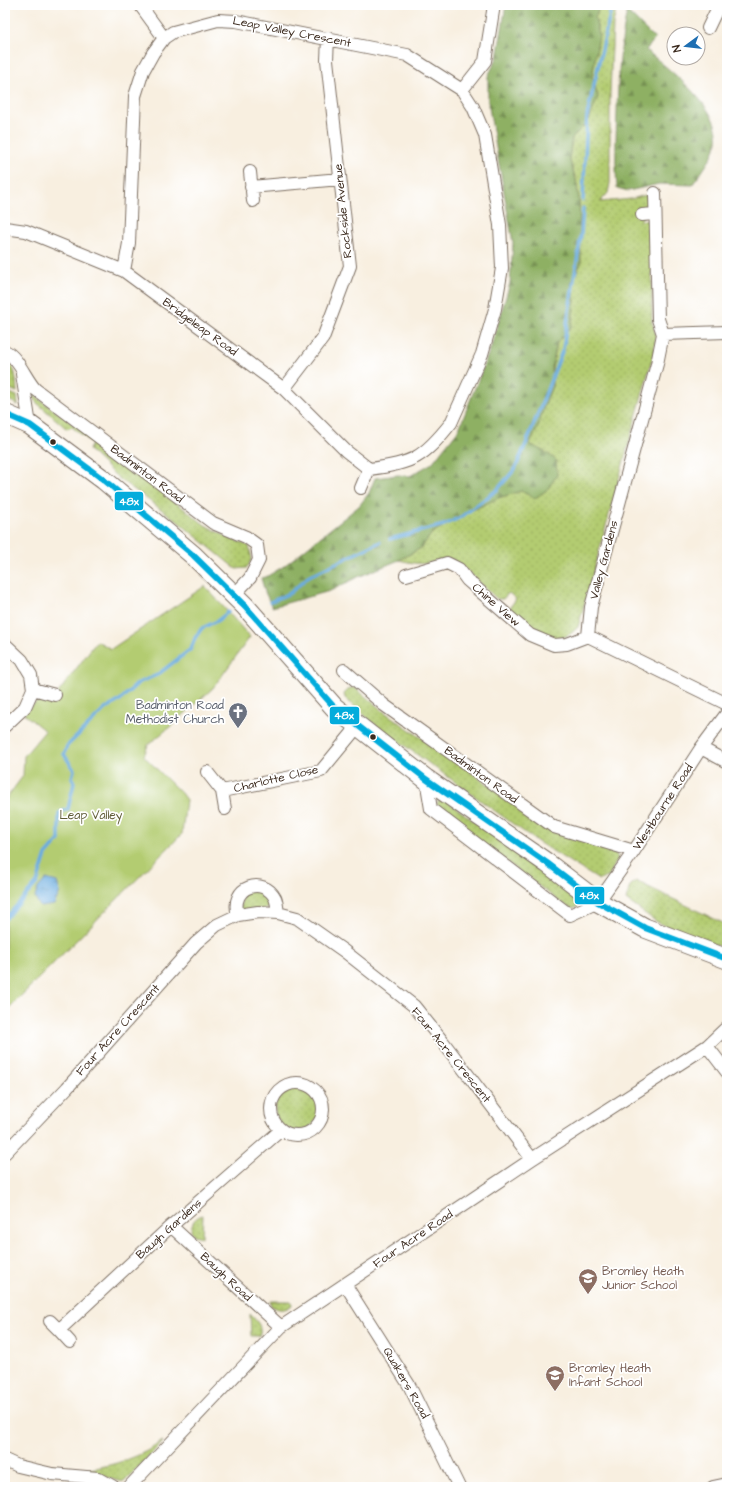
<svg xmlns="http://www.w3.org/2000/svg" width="732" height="1492" viewBox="0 0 732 1492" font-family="'Architects Daughter',sans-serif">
	<defs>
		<pattern id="grass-dots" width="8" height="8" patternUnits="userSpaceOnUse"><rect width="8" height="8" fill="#b3cc71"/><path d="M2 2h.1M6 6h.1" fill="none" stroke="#9baf61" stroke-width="1.8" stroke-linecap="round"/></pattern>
		<pattern id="forest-firs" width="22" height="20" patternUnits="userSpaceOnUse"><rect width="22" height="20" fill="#8eb063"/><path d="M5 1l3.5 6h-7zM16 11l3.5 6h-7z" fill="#758f51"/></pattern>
		<pattern id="water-ripples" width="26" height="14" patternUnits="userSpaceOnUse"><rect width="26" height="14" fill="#6aacdf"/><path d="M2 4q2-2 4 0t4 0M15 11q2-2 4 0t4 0" fill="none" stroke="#588cb4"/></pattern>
	</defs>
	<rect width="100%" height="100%" fill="#fff"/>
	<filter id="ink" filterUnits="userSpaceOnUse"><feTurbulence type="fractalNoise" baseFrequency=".025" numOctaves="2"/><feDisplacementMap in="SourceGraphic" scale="8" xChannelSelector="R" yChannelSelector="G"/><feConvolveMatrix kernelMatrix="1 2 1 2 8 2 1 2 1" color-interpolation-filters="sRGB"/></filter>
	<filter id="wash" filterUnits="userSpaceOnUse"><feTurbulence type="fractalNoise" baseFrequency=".012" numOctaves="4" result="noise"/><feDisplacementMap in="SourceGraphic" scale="16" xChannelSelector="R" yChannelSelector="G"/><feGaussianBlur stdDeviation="0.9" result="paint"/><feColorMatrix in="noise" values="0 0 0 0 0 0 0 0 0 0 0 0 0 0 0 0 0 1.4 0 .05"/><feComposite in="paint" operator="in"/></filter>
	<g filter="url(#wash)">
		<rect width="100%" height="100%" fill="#f8efe0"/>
		<!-- grass -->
		<path fill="url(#grass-dots)" stroke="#777b48" d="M600,5H617L613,24L610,93V183L608,193L600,202L631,199L650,194V208L640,220L648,221L652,226V322L656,335L654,352L578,627C554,653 531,629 511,611L510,607L516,599L509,593L503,599H497C488,591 460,561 450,559C442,558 437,561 429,563C420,565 408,562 399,560L421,548L432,533L462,515L498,498L521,491L545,452L529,445L538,427L544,406L552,386V367L557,342L571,328L575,301L571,282L581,263L579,199L576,180L569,158L572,138L588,122L598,97L592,76L599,35L595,18Z
			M5,361C17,366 16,381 17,392L5,387Z
			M5,391L17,396L18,405L5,398Z
			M33,394L151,483L205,525L229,538L249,546L252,559L247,568L236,569L176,520L118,478L89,450L92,443L72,427L67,429L36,402Z
			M354,687L383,711L552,829L615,851L618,859L608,877L599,880L538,842L376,725L345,698L344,694L349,689Z
			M441,796L580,902L577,907L572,909L560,902L439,811L437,804Z
			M636,881L727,925V948L693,939L657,922L626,900L630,886Z
			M244,890H265L275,907L239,913Z
			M275 1109a22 22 0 1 1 44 0a22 22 0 1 1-44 0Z
			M203,1215L202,1237L194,1235L191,1231C191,1223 195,1217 203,1215Z
			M270,1301H291L292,1305C285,1311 279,1310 271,1306Z
			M250,1314C257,1322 263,1326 259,1336H251Z
			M162,1441L163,1442L124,1482L115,1480L90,1472L89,1469C112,1466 144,1456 162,1441Z
			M88,1482L99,1487H69V1483Z"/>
		<!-- forest -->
		<path fill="url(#forest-firs)" stroke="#646d40" d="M506,5H600L595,18L599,35L592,76L598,97L588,122L572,138L569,158L576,180L579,199L581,264L571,282L575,301L571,328L557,342L552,367V386L544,406L538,427L529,444L545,452L556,460L557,475L547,490L535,498L521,491L498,498L462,515L432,533L421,548L399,560L358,577L330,591L272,607L265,592L261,578L266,577L284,566L359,506L369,493L375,478L398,475L410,476L432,463L459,429L491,347L510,283L513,243L488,102V76L497,58Z
			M627,11L655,39L646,50C668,69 723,109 717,142C714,157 701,173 692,185L659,184L628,191L617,188C615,162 616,137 617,111C618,78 620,44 627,11Z"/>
		<!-- park -->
		<path fill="#b3cc71" stroke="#777b48" d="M205,586L250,637L213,688L171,726L148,745L144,756L181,793L186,800L182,834L5,1012V800L23,776L24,756L45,731L24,714C34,702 37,700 52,701L97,641L111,649Z"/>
		<!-- water -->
		<path fill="url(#water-ripples)" stroke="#526b7e" d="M46,879L57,882L60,892L54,905L40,907L35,897L38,888Z"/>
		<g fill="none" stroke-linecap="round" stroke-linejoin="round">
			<!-- stream -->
			<path stroke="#6aacdf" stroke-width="3.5" d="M583,200L587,116L612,5
				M390,539L444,525L461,517L497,490L515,469L526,444L563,349L581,235L583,208
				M270,602L290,593L309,576L380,542
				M5,919L37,883L46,855L59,840V813L68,809L74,783L72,778L74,770L64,754L67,746L105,709L119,701L138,683L157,675L191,649L195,638L202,628L217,621L228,612"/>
		</g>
	</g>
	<g filter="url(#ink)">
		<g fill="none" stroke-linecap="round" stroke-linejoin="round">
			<!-- minor casing -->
			<g stroke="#7d6f62" stroke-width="14">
				<path id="minor" d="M140,5L164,38
					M708,28L719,5
					M250,172L253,201
					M251,187L340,179
					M655,193L658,319L663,334L657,364L591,607L588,636L727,704
					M642,215L654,214
					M5,228L26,231L124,271L284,389L346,451L369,469
					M124,271L129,243L135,96L143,71L153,53L164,38L173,32L218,20L236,21L407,55L462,90L485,61L494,5
					M663,334L727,332
					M5,351C18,357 25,378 35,389L213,523L246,537L257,545L259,560L250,578L234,595
					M22,374L30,425
					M284,389L323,338L350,266L327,60L328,38
					M369,469C413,464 424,457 451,423L482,354L495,309L502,268L500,225L485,135L473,107L462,90
					M361,488L369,469
					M406,575L447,563L459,569L467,580L530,635L554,645L567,644L588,636
					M5,644L22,660L31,675L33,689L25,707L5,726
					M344,670L384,705L554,827L634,851
					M33,689L55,695
					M701,748L727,762
					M207,772L222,791L321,771L358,726
					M426,779L431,809L570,915L598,902L634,851L701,748L727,713
					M222,791L225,809
					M238,915C229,886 264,876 275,898C277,902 277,908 278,913
					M707,1046L727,1072
					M271 1109a26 26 0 1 1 52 0a26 26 0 1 1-52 0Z
					M5,1153L67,1088L196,943L217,925L238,915L258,912L278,913L297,918L344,951L414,1006L443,1042L532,1159
					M171,1226L281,1327
					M345,1284L409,1385L459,1487
					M50,1321L59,1330
					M70,1342L59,1330L171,1226L281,1130
					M5,1460L18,1466L52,1474L98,1478L114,1487
					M129,1487L281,1327L532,1159L707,1046L727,1027
					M713,1487L727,1484"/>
			</g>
			<!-- primary casing -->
			<g stroke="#7d6f62" stroke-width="21">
				<path id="primary" d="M5,414L30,425L104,480L193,555L245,606L334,707L426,779L547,863L598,902L645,928L727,959"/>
			</g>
			<!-- minor -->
			<use href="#minor" stroke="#fff" stroke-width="12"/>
			<!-- primary -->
			<use href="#primary" stroke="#fff" stroke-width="19"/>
			<!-- bus-1 casing -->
			<g stroke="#fff" stroke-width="9">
				<path id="bus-1" d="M5,414L30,425L104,480L193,555L245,606L334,707L426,779L547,863L598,902L645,928L727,959"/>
			</g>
			<!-- bus-1 -->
			<use href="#bus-1" stroke="#03acdc" stroke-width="6"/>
		</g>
	</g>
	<!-- icons -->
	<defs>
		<g id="church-pin" transform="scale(1)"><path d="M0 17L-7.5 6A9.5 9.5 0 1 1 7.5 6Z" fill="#6b7280" stroke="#fff"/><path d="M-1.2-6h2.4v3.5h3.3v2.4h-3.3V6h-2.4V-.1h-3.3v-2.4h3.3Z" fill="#fff"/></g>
		<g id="school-pin" transform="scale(1)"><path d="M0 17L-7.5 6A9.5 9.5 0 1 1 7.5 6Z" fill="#8d6e63" stroke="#fff"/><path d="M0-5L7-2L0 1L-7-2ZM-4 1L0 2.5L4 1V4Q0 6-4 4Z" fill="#fff"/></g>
	</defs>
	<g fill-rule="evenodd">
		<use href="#church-pin" x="238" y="712"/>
		<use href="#school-pin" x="588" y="1278"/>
		<use href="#school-pin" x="555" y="1375"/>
	</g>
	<!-- markers -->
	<g fill="#3b2a1e" stroke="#fff" stroke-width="1.5">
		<circle cx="53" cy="442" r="3.5"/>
		<circle cx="373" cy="737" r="3.5"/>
	</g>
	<g text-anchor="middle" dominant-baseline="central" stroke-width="3.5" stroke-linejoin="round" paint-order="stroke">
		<!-- street labels -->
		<g font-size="12" fill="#3b2a1e" stroke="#fff">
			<text transform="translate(292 32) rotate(11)">Leap Valley Crescent</text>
			<text transform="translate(343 211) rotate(-96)">Rockside Avenue</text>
			<text transform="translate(200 327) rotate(36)">Bridgeleap Road</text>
			<text transform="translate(147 474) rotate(37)">Badminton Road</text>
			<text transform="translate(604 560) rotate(-75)">Valley Gardens</text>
			<text transform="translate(496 605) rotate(41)">Chine View</text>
			<text transform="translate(481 775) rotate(36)">Badminton Road</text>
			<text transform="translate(276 779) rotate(-13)">Charlotte Close</text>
			<text transform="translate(663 807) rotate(-57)">Westbourne Road</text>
			<text transform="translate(118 1030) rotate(-48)">Four Acre Crescent</text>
			<text transform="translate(451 1055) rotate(51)">Four Acre Crescent</text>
			<text transform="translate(169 1229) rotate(-42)">Baugh Gardens</text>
			<text transform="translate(413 1239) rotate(-34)">Four Acre Road</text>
			<text transform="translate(226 1277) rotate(43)">Baugh Road</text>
			<text transform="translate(406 1383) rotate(60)">Quakers Road</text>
		</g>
		<!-- worship labels -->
		<g font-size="12" fill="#5b616d" stroke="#fff" text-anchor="end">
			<text x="224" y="705">Badminton Road<tspan x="224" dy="14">Methodist Church</tspan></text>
		</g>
		<!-- park labels -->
		<g font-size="12" fill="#5f5b37" stroke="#fff">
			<text x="91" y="815">Leap Valley</text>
		</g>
		<!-- education labels -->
		<g font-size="12" fill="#785e54" stroke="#fff" text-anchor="start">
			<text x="602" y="1271">Bromley Heath<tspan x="602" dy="14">Junior School</tspan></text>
			<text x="569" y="1368">Bromley Heath<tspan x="569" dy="14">Infant School</tspan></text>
		</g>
	</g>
	<g stroke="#fff" stroke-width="1.5">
		<rect x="114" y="491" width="30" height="20" rx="4" fill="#03acdc"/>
		<rect x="329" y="706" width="31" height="19" rx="4" fill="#03acdc"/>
		<rect x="574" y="886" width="31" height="19" rx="4" fill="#03acdc"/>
	</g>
	<g font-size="11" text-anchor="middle" font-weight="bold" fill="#fff">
		<text x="129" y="505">48x</text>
		<text x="344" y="719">48x</text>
		<text x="589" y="899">48x</text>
	</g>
	<!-- margin -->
	<rect width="732" height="1492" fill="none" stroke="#fff" stroke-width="20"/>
	<!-- north arrow -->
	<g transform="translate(686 46) rotate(255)"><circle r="19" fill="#ffffff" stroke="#b1aaa5"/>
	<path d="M0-3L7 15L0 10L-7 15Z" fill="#1f6fb2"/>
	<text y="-6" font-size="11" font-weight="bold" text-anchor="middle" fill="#3b2a1e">N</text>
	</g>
</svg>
